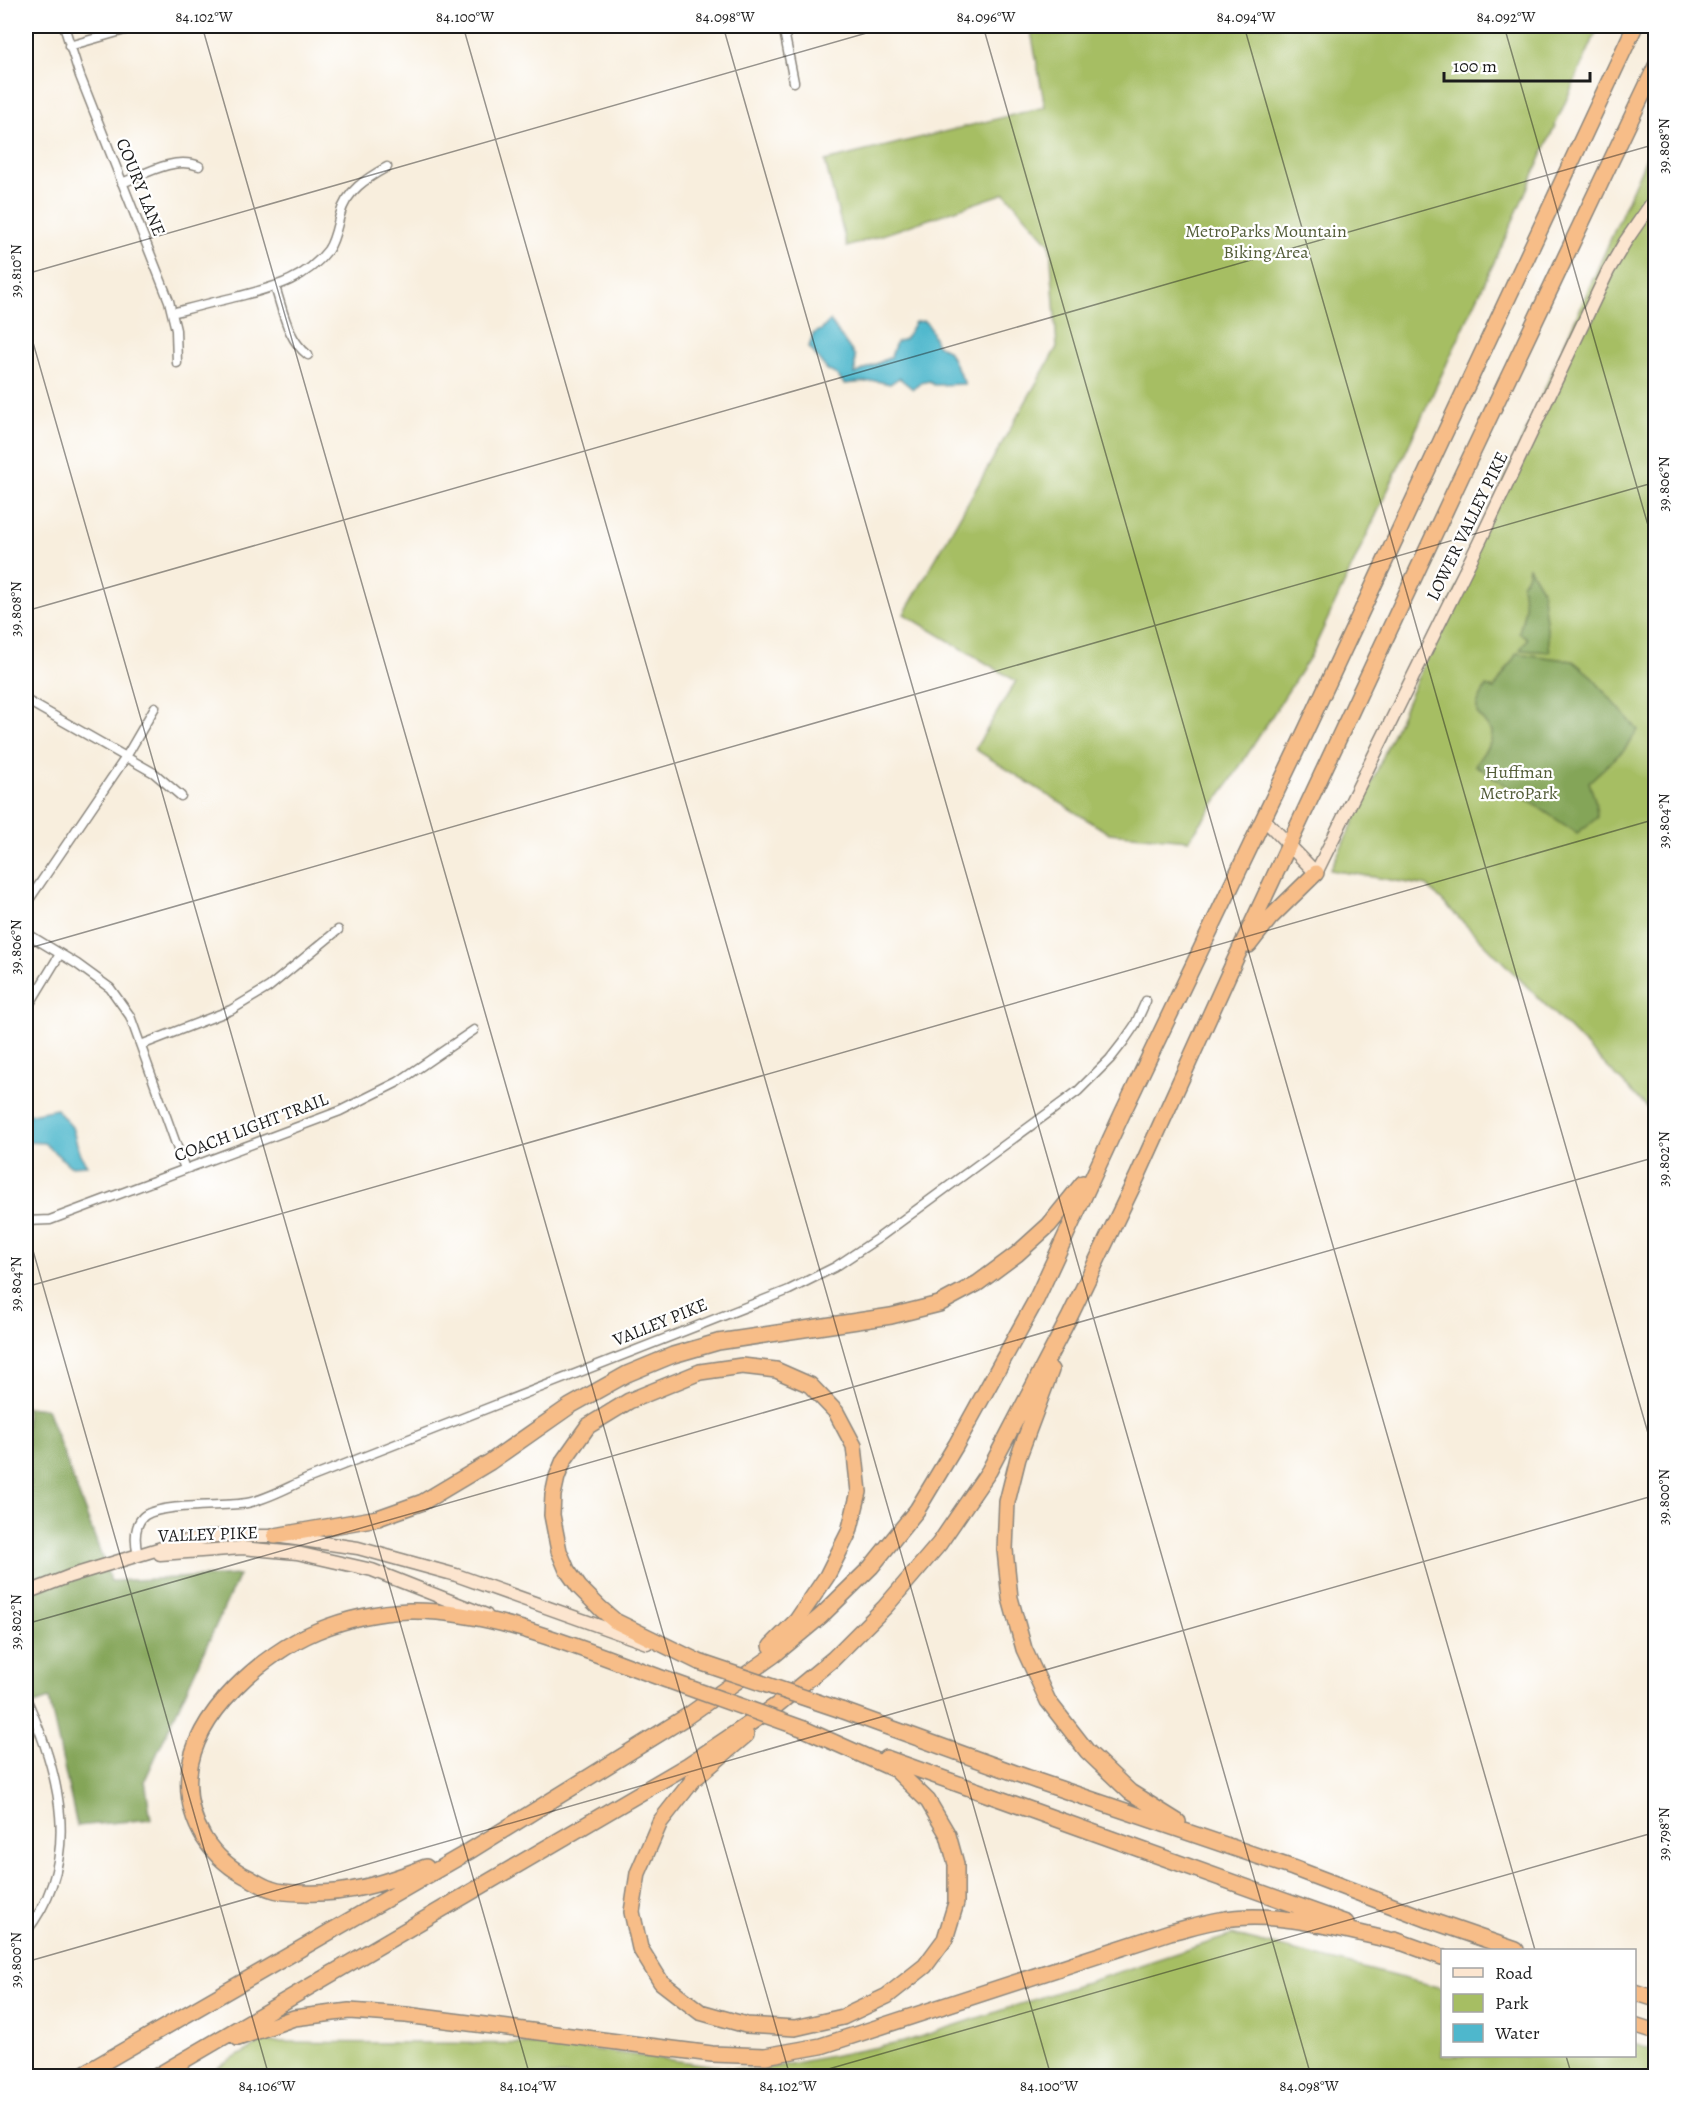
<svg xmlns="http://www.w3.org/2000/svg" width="1681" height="2102" viewBox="0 0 1681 2102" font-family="Alegreya,serif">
	<rect width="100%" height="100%" fill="#fff"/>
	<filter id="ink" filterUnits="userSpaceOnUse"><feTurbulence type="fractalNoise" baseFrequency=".0167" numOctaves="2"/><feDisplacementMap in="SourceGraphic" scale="12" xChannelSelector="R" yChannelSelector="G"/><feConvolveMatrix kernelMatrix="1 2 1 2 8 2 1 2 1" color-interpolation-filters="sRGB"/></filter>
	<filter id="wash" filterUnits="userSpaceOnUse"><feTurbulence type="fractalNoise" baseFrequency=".008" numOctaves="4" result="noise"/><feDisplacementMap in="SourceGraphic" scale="24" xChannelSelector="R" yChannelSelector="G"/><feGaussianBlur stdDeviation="1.35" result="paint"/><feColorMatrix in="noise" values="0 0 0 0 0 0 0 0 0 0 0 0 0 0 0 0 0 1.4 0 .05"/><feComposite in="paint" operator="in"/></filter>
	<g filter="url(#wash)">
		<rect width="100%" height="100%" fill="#f8eedd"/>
		<!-- green -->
		<path fill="#a6be63" stroke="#616d40" stroke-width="1.5" d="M1030,26H1599L1504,241L1310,657L1229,783L1189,840L1108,833L975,749L1016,681L904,614L1057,347L1050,244L1005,193L847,247L825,161L1045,107Z
			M1655,138V1115L1427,886L1330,870L1360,809Z
			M1232,1935L1442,1988V2056H1634L1635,2044L1655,2051V2076H203L262,2042L552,2044L753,2071L904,2042Z"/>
		<!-- forest -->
		<path fill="#84a559" stroke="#50603a" stroke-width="1.5" d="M1529,567L1542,589L1550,652L1520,650L1527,639L1519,633L1525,608L1522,584L1527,576Z
			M1517,653L1573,661L1589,674L1638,730L1625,749L1589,782L1596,803L1597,818L1577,833L1475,765L1491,742L1492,732L1477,713V705L1486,686L1494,689Z
			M26,1407L47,1409L111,1581L239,1575L145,1780L151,1819L77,1826L49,1699L26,1707Z"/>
		<!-- water -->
		<path fill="#4eb7cc" stroke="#356a74" stroke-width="1.5" d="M830,321L855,356V374L891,357L896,342L905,339L915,322L924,321L929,326L937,345L948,350L965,384L934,385L929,381L921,383L913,389L899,378L890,384L876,381L844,384L837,375L827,370L809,347L813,334L821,330Z
			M56,1109L72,1127L80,1154L87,1165L70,1166L44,1143L26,1142V1115Z"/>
	</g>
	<g filter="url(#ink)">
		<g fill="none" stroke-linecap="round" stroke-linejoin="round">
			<!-- street casing -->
			<g stroke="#8a857c" stroke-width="11">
				<path id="street" d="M64,26L80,76L169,301L176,330L177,363
					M783,26L794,82
					M69,46L139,26
					M122,183C145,174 174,156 199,166
					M275,287C283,310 287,339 308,355
					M172,313C195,307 217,301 240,296C274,287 305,280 328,250C335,240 337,226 340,215C346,191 367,178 387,167
					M26,700L154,773L181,796
					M26,904L126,757L155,707
					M26,933L77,964L110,988L130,1016L185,1169
					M26,1010L60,954
					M141,1045L231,1010L269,987L338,930
					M26,1221L50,1220L340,1111L398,1082L474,1030
					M138,1556C135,1543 133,1527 143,1517C157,1503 225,1507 247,1503C268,1499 288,1487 307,1479L789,1290L835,1267L877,1239L1078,1091L1110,1059L1124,1041L1135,1025L1146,1001
					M26,1698C60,1774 83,1860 26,1932"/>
			</g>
			<!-- secondary casing -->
			<g stroke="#8a857c" stroke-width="15">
				<path id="secondary" d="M1263,818L1316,873L1478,545L1608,271L1625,242L1656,197
					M160,1554L242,1548L297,1553L372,1570L486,1615
					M26,1593L70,1576L178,1543L215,1536H275L358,1548L456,1575L647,1643"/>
			</g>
			<!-- highway casing -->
			<g stroke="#8a857c" stroke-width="18">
				<path id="highway" d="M1249,945L1270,918L1316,873
					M1051,1370L1018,1458L1007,1502L1005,1550L1010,1598L1024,1649L1048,1701L1087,1751L1130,1792L1178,1822
					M275,1536L378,1518L423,1502L490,1462L570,1406L627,1374L673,1355L718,1342L891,1316L939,1304L978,1283L1017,1254L1049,1225L1083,1183
					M699,1662L615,1621L600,1608L579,1587L567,1570L559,1551L552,1515L553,1495L557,1477L564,1460L588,1426L629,1401L700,1372L742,1366L776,1370L810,1385L836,1412L854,1446L859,1492L849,1532L827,1576L797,1620L771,1646
					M841,1710L1037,1781L1293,1868L1432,1921L1516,1950
					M746,1735L693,1780L660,1822L638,1873L632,1912L640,1948L661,1982L700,2012L746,2025L795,2028L843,2017L887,1996L925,1966L945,1939L956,1903V1864L948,1835L928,1801L896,1770L804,1729
					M886,1758L1346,1923
					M426,1867C384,1883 348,1895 303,1893C293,1893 281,1893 271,1889C264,1887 258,1883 251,1879C232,1870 216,1857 204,1838C192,1818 187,1797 189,1774C194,1713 264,1653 317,1631C346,1619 378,1612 409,1611C494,1609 590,1653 670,1681
					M1395,1940L1442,1957
					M1634,1992L1656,1999
					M1634,2025L1656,2032
					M238,2038L294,2018L349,2011L406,2015L712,2054L765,2056L821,2046L1170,1932C1187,1928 1203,1923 1220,1920C1277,1909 1346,1931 1403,1943
					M80,2076L468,1852L686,1717L774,1655L821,1616L871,1567L917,1510L956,1445L1036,1300L1123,1112L1306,730L1635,26
					M157,2076L688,1765L777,1705L833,1659L885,1607L939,1544L989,1471L1070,1316L1137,1177L1235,960L1460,479L1656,66"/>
			</g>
			<!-- street -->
			<use href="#street" stroke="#fff" stroke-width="8"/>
			<!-- secondary -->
			<use href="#secondary" stroke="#fce5cf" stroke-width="12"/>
			<!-- highway -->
			<use href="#highway" stroke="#f7bd88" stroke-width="15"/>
			<!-- highway-bridge casing -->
			<g stroke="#8a857c" stroke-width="18" stroke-linecap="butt">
				<path id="highway-bridge" d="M699,1662L841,1710
					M670,1681L804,1729"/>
			</g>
			<!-- highway-bridge -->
			<use href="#highway-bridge" stroke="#f7bd88" stroke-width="15"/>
		</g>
	</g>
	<!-- ticks -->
	<path fill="none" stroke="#1c1c1c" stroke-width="1.5" stroke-opacity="0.45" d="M202,26L790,2076M463,26L1051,2076M723,26L1311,2076M983,26L1535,1950M1244,26L1656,1461M1504,26L1656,553M26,274L891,26M26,318L530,2076M26,611L1656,144M26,949L1656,482M26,1226L269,2076M26,1287L1656,819M26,1624L1656,1157M26,1962L1656,1495M1566,2056L1572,2076M804,2076L1656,1832"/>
	<g text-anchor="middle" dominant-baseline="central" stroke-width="4.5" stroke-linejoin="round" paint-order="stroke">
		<!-- street labels -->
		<g font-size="18" fill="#1c1c1c" stroke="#fff">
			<text transform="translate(141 187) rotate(68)">COURY LANE</text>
			<text transform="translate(1467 526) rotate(-64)">LOWER VALLEY PIKE</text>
			<text transform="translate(251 1127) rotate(-21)">COACH LIGHT TRAIL</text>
			<text transform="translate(660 1322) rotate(-22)">VALLEY PIKE</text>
			<text transform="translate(208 1534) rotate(-2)">VALLEY PIKE</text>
		</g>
		<!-- park labels -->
		<g font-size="18" fill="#535d38" stroke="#fff">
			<text x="1266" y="231">MetroParks Mountain<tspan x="1266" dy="21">Biking Area</tspan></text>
			<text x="1519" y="772">Huffman<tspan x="1519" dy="21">MetroPark</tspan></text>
		</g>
	</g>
	<!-- margin -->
	<rect width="1681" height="2102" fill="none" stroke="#fff" stroke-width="66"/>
	<!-- legend -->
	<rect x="1441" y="1949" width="195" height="108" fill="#ffffff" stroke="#a4a4a4" stroke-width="1.5"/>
	<rect x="1453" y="1968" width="30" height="9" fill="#fce5cf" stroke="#a4a4a4" stroke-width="1.5"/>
	<text x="1495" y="1979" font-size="18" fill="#1c1c1c">Road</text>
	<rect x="1453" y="1994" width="30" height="18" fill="#a6be63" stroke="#a4a4a4" stroke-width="1.5"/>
	<text x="1495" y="2009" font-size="18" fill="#1c1c1c">Park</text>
	<rect x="1453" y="2024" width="30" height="18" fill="#4eb7cc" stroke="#a4a4a4" stroke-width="1.5"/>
	<text x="1495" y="2039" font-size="18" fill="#1c1c1c">Water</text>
	<!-- scale -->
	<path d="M1444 72v9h146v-9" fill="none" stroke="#1c1c1c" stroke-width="3"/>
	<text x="1453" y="72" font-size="18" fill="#1c1c1c" stroke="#ffffff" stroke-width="4.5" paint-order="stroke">100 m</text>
	<rect x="33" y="33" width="1615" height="2036" fill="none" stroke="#1c1c1c" stroke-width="2"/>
	<g font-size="15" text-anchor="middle" fill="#1c1c1c">
		<text x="204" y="22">84.102°W</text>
		<text x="465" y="22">84.100°W</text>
		<text x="725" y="22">84.098°W</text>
		<text x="986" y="22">84.096°W</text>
		<text x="1246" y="22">84.094°W</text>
		<text x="1506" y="22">84.092°W</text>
		<text transform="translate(1664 146) rotate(-90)" y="5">39.808°N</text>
		<text transform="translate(16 271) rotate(-90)" y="5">39.810°N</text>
		<text transform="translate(1664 484) rotate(-90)" y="5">39.806°N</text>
		<text transform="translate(16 609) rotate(-90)" y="5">39.808°N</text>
		<text transform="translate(1664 821) rotate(-90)" y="5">39.804°N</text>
		<text transform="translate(16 947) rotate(-90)" y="5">39.806°N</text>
		<text transform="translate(1664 1159) rotate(-90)" y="5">39.802°N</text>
		<text transform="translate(16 1284) rotate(-90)" y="5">39.804°N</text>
		<text transform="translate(1664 1497) rotate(-90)" y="5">39.800°N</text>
		<text transform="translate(16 1622) rotate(-90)" y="5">39.802°N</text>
		<text transform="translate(1664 1834) rotate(-90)" y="5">39.798°N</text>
		<text transform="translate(16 1960) rotate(-90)" y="5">39.800°N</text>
		<text x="267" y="2091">84.106°W</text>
		<text x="528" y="2091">84.104°W</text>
		<text x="788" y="2091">84.102°W</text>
		<text x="1049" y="2091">84.100°W</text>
		<text x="1309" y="2091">84.098°W</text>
	</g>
</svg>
